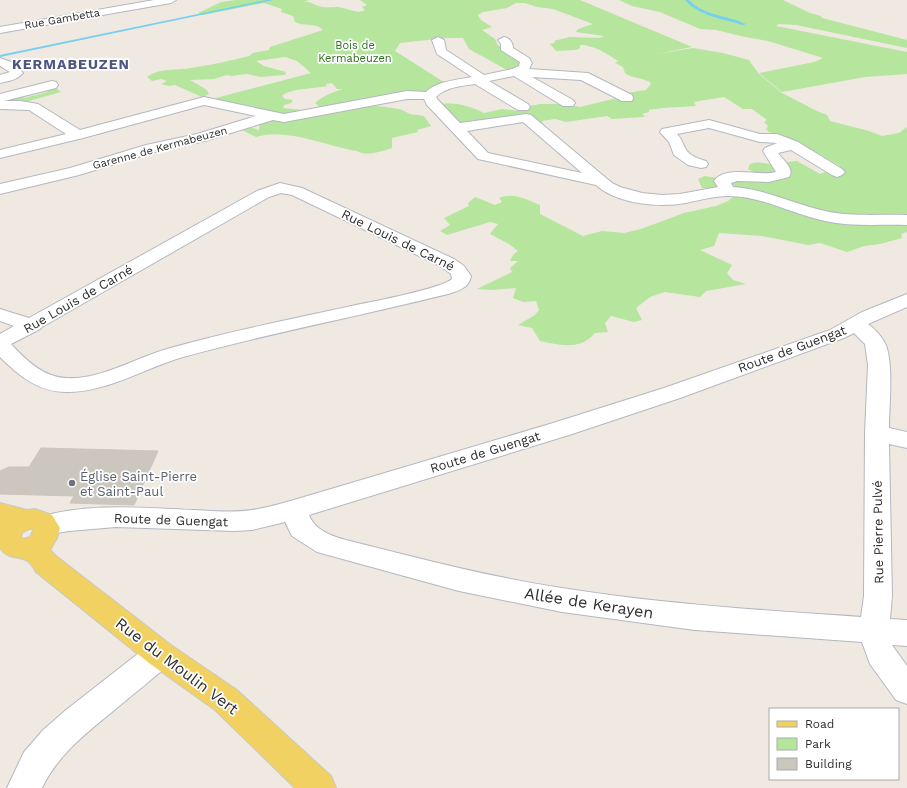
<svg xmlns="http://www.w3.org/2000/svg" width="907" height="788" viewBox="0 0 907 788" font-family="'Work Sans',sans-serif">
	<rect width="100%" height="100%" fill="#efe9e1"/>
	<!-- green -->
	<path fill="#b6e59e" d="M236,0H309L303,2C310,1 312,4 318,6C324,8 331,7 337,7C346,7 357,15 365,10L362,7L367,5L360,0H580L692,47L657,54L693,48L723,53L749,60L758,73L782,93L817,111L827,115L830,121L869,131L882,136L899,133L907,127V232L901,234L902,238L880,244L864,246L847,252L820,243L808,245L762,236L719,233L714,246L700,250L732,265L727,273L733,280L746,284L706,291L700,297L665,292L650,297L636,308L642,320L634,322L611,316L605,323L608,332L595,333C580,351 559,345 540,341L532,328L518,325L535,315L539,310L536,301L523,302L513,298L516,288L491,290L477,289L512,272L510,268L518,261H510L513,255L518,251L509,244L490,234L498,224L490,222L447,235L440,231L450,225L444,218L469,206L468,203L475,197L495,205L502,202L499,198C513,192 526,199 540,205V214L583,236L602,231L624,233L641,229L684,213L716,206L728,201L734,196L739,189L702,188L698,179L705,176L718,178L758,174L748,169L750,164C764,159 776,169 790,167L787,162L797,161L820,174L840,166L801,144L769,132L766,129L768,126L764,122L767,120L752,109H743L724,97L694,102L696,106C681,107 665,107 649,110V112L642,114L645,116L643,117L612,119L607,116L566,122L555,119L542,121L543,124L539,125L523,121L481,126L456,123L454,117L446,115L437,104C456,102 468,105 484,113L502,109L519,111L525,107L540,104H566L580,107L613,99L627,93L646,90L651,84L650,82C642,78 632,78 625,73L623,67L615,63L618,61C606,53 594,45 580,45V48L576,50L556,51L550,44L555,43L554,41L569,37L599,38L604,36L576,32L578,29L593,24L553,9L537,7L525,3H516L507,8L483,12L478,15L481,20L492,27L482,30L495,39L497,44L509,55L521,61L523,66L507,70L469,49L463,38H446L400,43L395,51L447,84L424,94L321,108L315,103C323,96 333,92 343,89H337L332,83L326,84L327,86C315,89 290,88 282,96L285,99L293,100L291,103L284,105L283,108L311,111L369,105L400,109L410,114L424,116L431,126L417,130L418,132L392,138V148C383,151 366,157 357,151C327,146 284,127 256,137L242,130L249,127L259,130L260,122L269,112L221,101L216,98L311,73L297,61L285,57L256,61L264,66L286,72L285,75L260,77L247,74L231,76L227,75L214,79L190,80L207,90L209,94L202,97L175,85L169,86L161,84L167,81L161,79L152,81L147,77C161,67 176,71 191,68C211,65 230,61 249,56L253,53L269,50L270,47L323,30C315,22 304,27 295,22L293,16L281,12L282,9L264,3L203,15L198,13L221,2Z
		M619,0H783L810,13L821,16L822,18L907,40V48L796,25L779,24L776,26L907,52V74L865,77L782,92L759,73L814,62L823,58L768,41L745,37L716,30L700,29L660,12L632,6Z
		M55,87L61,92L29,101H11V99L22,96L24,98L48,92L44,89Z"/>
	<g fill="none" stroke-linecap="round" stroke-linejoin="round">
		<!-- stream -->
		<path fill="#75cff0" fill-rule="evenodd" d="M266,0H273L0,57V55Z
			M685,0H689C704,16 727,15 746,24L743,25C723,19 699,16 685,0Z"/>
	</g>
	<!-- building -->
	<path fill="#cbc7bf" stroke="#cbc5ba" d="M41,448L158,451L134,505L70,503L74,496L0,494V471L9,467H29Z"/>
	<g fill="none" stroke-linecap="round" stroke-linejoin="round">
		<!-- minor casing -->
		<g stroke="#b4b7c1" stroke-width="2">
			<path id="minor" d="M154,0H176L171,3L0,33V27Z
				M438,37L444,40L446,50L484,75L512,69L519,66L520,62L501,50V44L498,40L504,37C510,38 513,43 513,48L529,58L532,63L529,69L588,73L632,95L633,98L632,101H622L581,80L532,77L573,100L575,103L573,106H563L514,76L489,81L528,104L530,107L528,110H518L475,84C463,86 445,87 436,97L438,100L460,123L526,114L531,115L612,183L620,187L642,193L662,195L680,194L718,187L714,181C726,164 759,177 776,172L763,151L765,148L777,143L760,142L709,128L677,134C683,140 683,146 687,151C691,156 699,159 706,161L708,164L706,167L701,168L688,165L674,155L669,142L660,132L662,129L709,120L760,134H777L798,142L842,169L845,172L842,175L837,177L832,175L791,150L778,153C783,160 795,169 789,177L769,182L737,181L731,183L733,187C765,189 793,204 825,211C851,217 880,214 907,215V225C880,224 852,227 825,221C792,214 762,196 728,196C714,196 700,200 686,203C659,208 617,204 596,185L478,159L427,105L424,99H407L284,122L273,120L205,141L154,152L79,175L0,194V184L70,168L146,145L197,134L256,116L204,105L83,138L0,158V150L66,134L29,110L0,109V94L52,81L56,82L58,85L56,88L4,101H20L38,104L80,130L204,97L284,114L407,91L426,92C437,81 457,80 472,77L437,54L432,40ZM523,122L582,173L488,153L467,131Z
				M0,58L14,63L23,73C17,80 9,81 0,83V75L10,72L0,66Z
				M280,183L302,188L454,259L464,266L471,276C469,288 458,291 448,294C360,316 270,333 183,357C145,368 108,392 68,392C40,393 19,376 0,357V334L14,326L0,321V309L29,318L257,191ZM281,193L292,195L442,267L451,274L452,279C440,289 375,301 356,305C293,319 229,331 167,349C135,358 101,380 66,378C43,377 26,360 11,344L40,329L42,327L269,197Z
				M907,294V307L868,324C875,329 881,336 885,343C894,362 889,406 889,428L907,432V448L889,444L892,596L890,619L907,620V646L892,645L907,666V704L896,700L870,664L862,642L695,630L562,612L459,591L317,552L292,536L285,522L252,530L234,531L116,527L69,531L46,535L37,532L33,525L37,518C87,502 143,508 194,510C213,511 234,513 252,510C266,508 280,504 294,500L553,423L664,388L830,330L862,312ZM854,333L865,344L868,365L865,433L864,596L861,617C761,610 661,604 562,588C489,577 418,558 346,540C331,536 315,530 309,515L569,435L680,398L844,338Z
				M160,641L171,645L175,654L171,663C151,680 131,696 112,712C85,734 57,756 42,788H7L24,752L43,730L66,710L149,645Z"/>
		</g>
		<!-- major casing -->
		<g stroke="#c9c9c9" stroke-width="2">
			<path id="major" d="M0,503L27,510L35,509L52,515L60,528L57,538L50,550L56,556L171,645L237,690L331,776L336,788H295L215,710L149,663L36,572C34,568 29,561 26,560C16,556 6,558 0,548ZM34,529L30,537L24,539L21,537L22,533L29,529Z"/>
		</g>
		<!-- minor -->
		<use href="#minor" fill="#fff" fill-rule="evenodd"/>
		<!-- major -->
		<use href="#major" fill="#f2d163" fill-rule="evenodd"/>
	</g>
	<!-- markers -->
	<circle fill="#6b7280" stroke="#fff" stroke-width="1.5" cx="72" cy="483" r="4"/>
	<g text-anchor="middle" dominant-baseline="central" stroke-width="3.5" stroke-linejoin="round" paint-order="stroke">
		<!-- far-street labels -->
		<g font-size="11" fill="#2e2e2e" stroke="#fff">
			<text transform="translate(62 19) rotate(-10)">Rue Gambetta</text>
			<text transform="translate(160 148) rotate(-15)">Garenne de Kermabeuzen</text>
		</g>
		<!-- far-park labels -->
		<g font-size="11" fill="#2c6e1b" stroke="#fff">
			<text x="355" y="45">Bois de<tspan x="355" dy="13">Kermabeuzen</tspan></text>
		</g>
		<!-- street labels -->
		<g font-size="13" fill="#2e2e2e" stroke="#fff">
			<text transform="translate(398 240) rotate(26)">Rue Louis de Carné</text>
			<text transform="translate(78 299) rotate(-30)">Rue Louis de Carné</text>
			<text transform="translate(792 349) rotate(-20)">Route de Guengat</text>
			<text transform="translate(485 452) rotate(-17)">Route de Guengat</text>
			<text transform="translate(171 520) rotate(2)">Route de Guengat</text>
			<text transform="translate(878 532) rotate(-91)">Rue Pierre Pulvé</text>
		</g>
		<!-- worship labels -->
		<g font-size="13" fill="#5b616d" stroke="#fff" text-anchor="start">
			<text x="80" y="476">Église Saint-Pierre<tspan x="80" dy="15">et Saint-Paul</tspan></text>
		</g>
		<!-- far-district labels -->
		<g font-size="14" font-weight="bold" letter-spacing="1" fill="#4d5680" stroke="#fff">
			<text x="71" y="64">KERMABEUZEN</text>
		</g>
		<!-- near-street labels -->
		<g font-size="16" fill="#2e2e2e" stroke="#fff">
			<text transform="translate(589 603) rotate(9)">Allée de Kerayen</text>
			<text transform="translate(177 666) rotate(37)">Rue du Moulin Vert</text>
		</g>
	</g>
	<!-- legend -->
	<rect x="769" y="708" width="130" height="72" fill="#ffffff" stroke="#ababab"/>
	<rect x="777" y="721" width="20" height="6" fill="#f2d163" stroke="#ababab"/>
	<text x="805" y="728" font-size="12" fill="#2e2e2e">Road</text>
	<rect x="777" y="738" width="20" height="12" fill="#b6e59e" stroke="#ababab"/>
	<text x="805" y="748" font-size="12" fill="#2e2e2e">Park</text>
	<rect x="777" y="758" width="20" height="12" fill="#cbc7bf" stroke="#ababab"/>
	<text x="805" y="768" font-size="12" fill="#2e2e2e">Building</text>
</svg>
